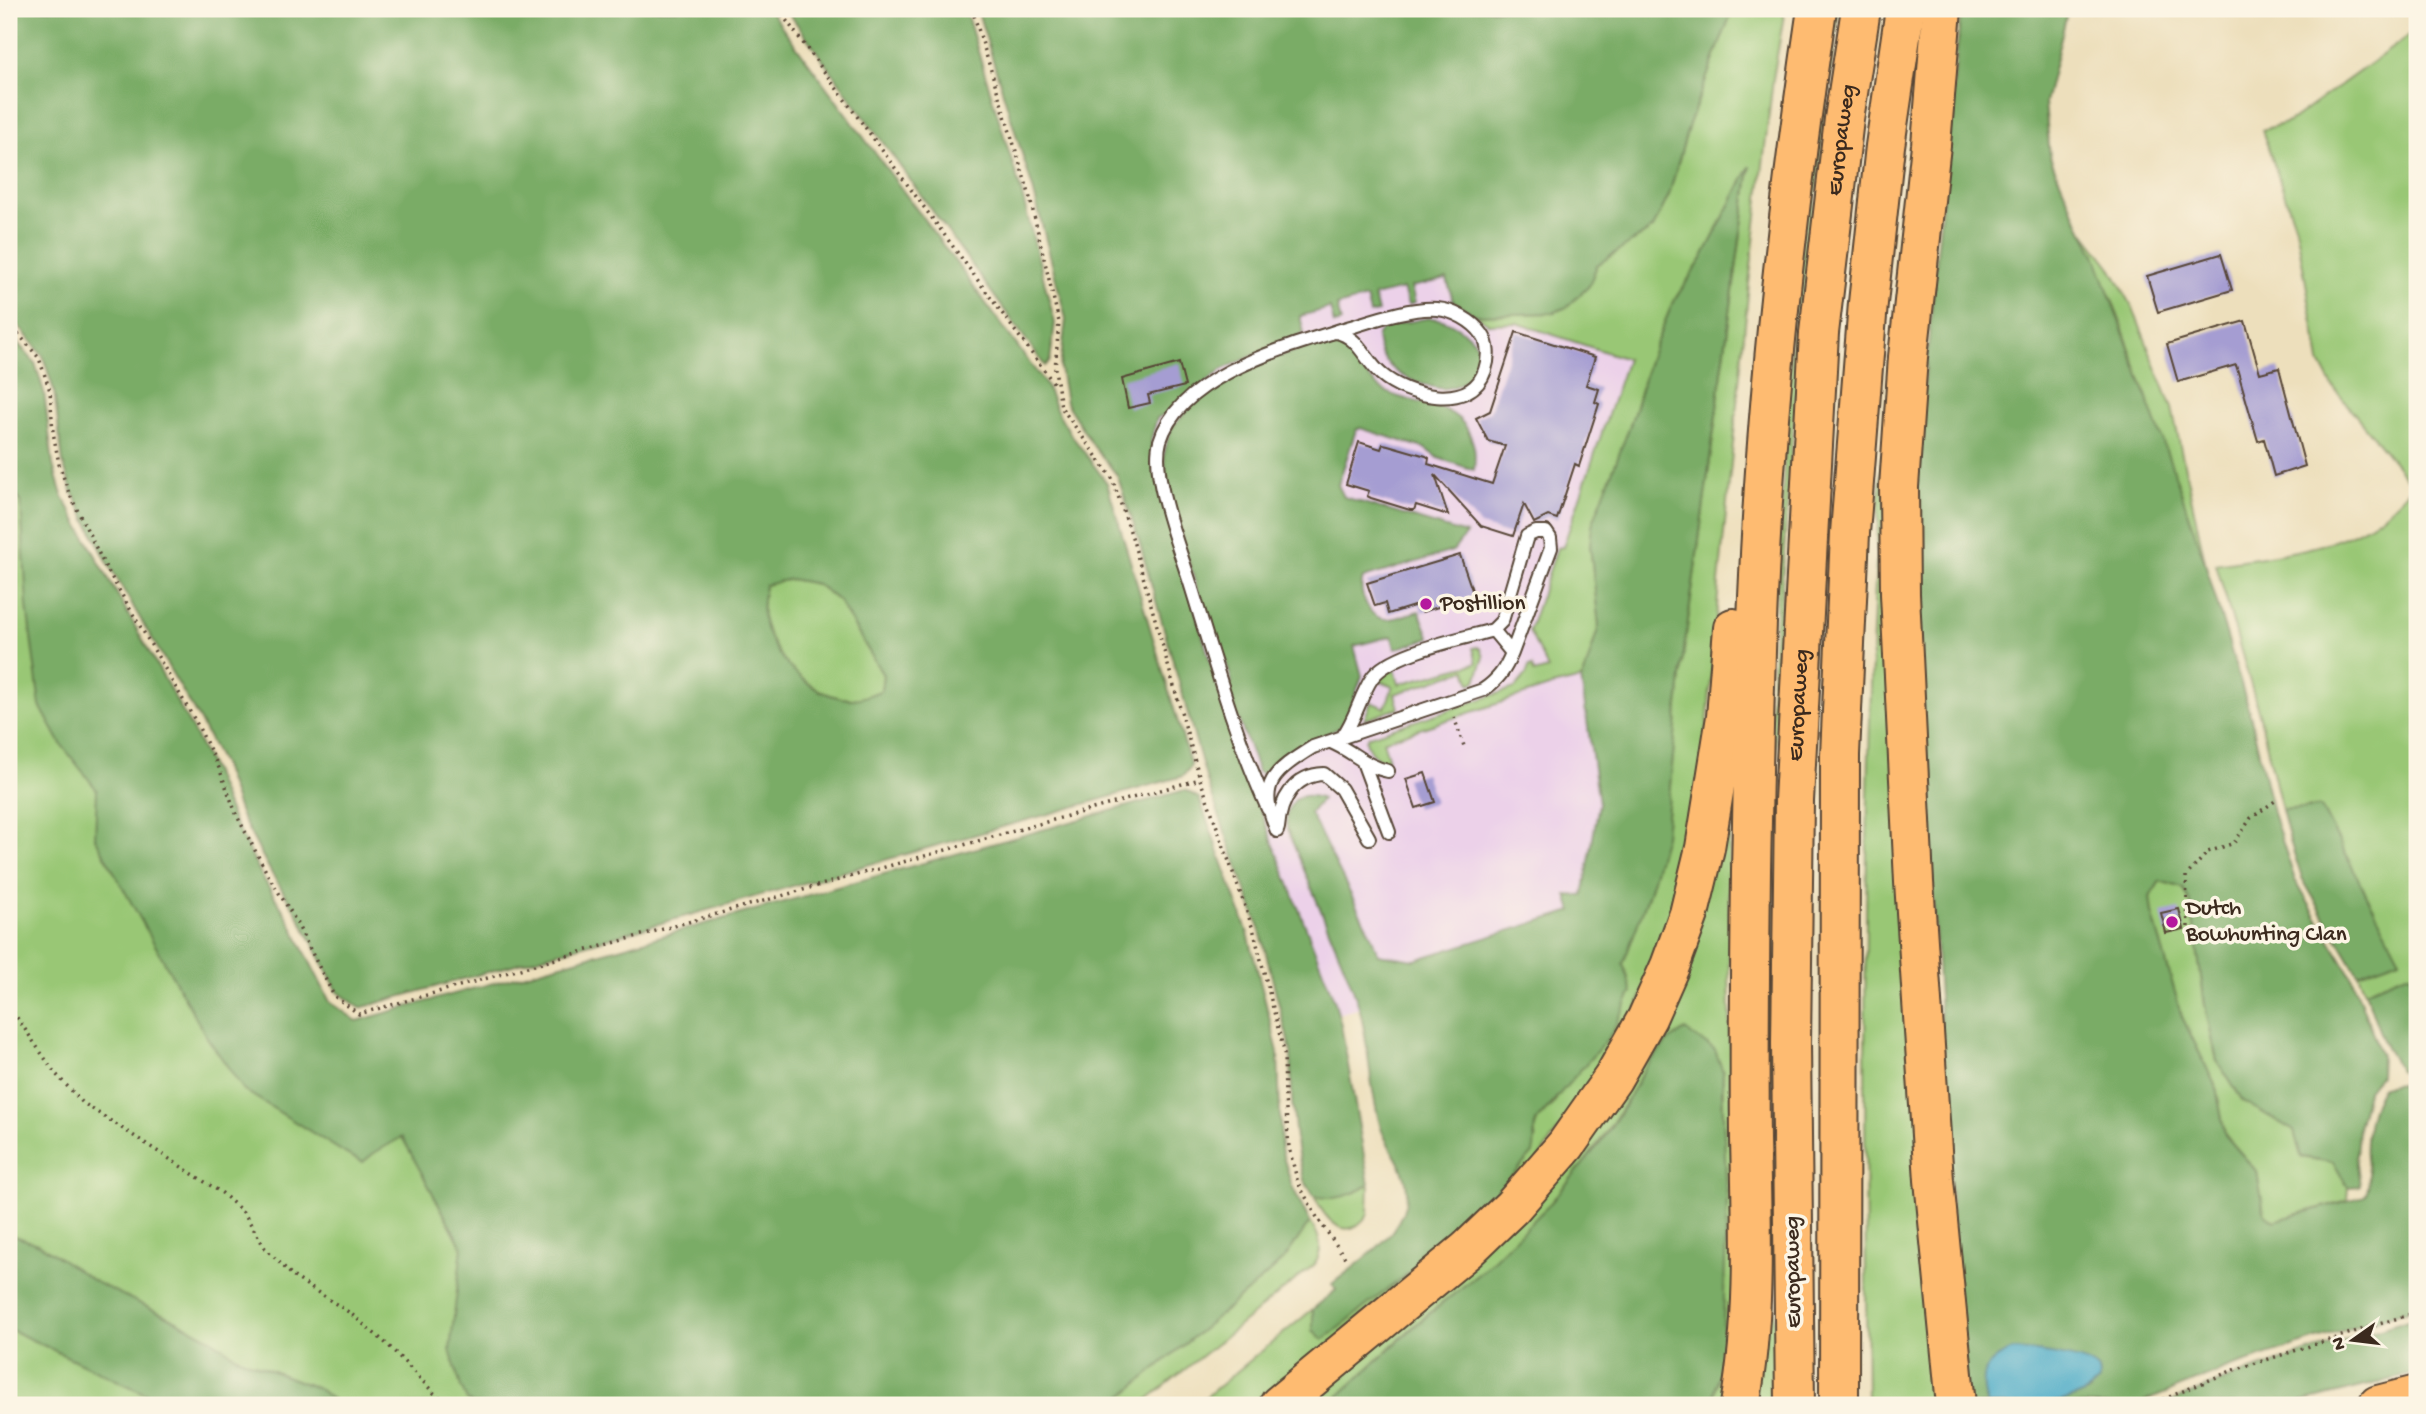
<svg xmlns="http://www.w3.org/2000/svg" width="2426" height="1414" viewBox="0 0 2426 1414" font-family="'Gochi Hand',sans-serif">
	<rect width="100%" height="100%" fill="#fcf5e5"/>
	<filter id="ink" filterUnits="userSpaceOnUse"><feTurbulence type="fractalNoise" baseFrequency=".0143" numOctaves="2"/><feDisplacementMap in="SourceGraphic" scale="14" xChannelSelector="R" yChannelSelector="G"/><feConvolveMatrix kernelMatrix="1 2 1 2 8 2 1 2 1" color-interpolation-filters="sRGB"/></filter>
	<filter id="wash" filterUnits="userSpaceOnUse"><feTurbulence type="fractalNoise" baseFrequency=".00686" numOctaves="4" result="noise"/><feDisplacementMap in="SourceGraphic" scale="28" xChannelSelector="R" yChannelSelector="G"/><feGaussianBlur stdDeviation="1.57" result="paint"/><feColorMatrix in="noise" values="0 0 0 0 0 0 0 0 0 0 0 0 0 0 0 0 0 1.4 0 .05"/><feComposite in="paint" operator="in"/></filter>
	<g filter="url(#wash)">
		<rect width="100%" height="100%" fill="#eddfbc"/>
		<!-- built -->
		<path fill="#ecd1e9" d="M1496,259L1672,342L1598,938L1328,1017L1106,362Z"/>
		<!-- green -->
		<path fill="#99c775" stroke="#6a784a" stroke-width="2" d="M1733,9H1785L1773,79L1749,284L1719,583L1705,752L1684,874L1634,1019L1533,1167L1333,1341L1251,1405H1196L1313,1309V1330L1536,1140C1531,1122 1542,1115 1554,1103L1628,977L1623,964L1649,893L1665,835L1683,657L1750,168L1702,259L1673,302L1650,358L1632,420L1590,545L1599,626L1584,675L1581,679L1552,686L1383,741L1388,757L1386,760C1376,760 1367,749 1366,740L1369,736L1515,688L1526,675L1529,667L1532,666L1534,673L1548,669L1529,631L1557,548L1563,547L1627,359L1517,323L1489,324L1475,315L1552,313L1567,307L1589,286L1597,265L1653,228L1669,195L1689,124Z
			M1830,9H1839C1810,227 1787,447 1778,667C1769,913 1774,1159 1775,1405H1751L1765,814L1792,322Z
			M2417,30V985L2409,974L2365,991L2358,974L2400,959L2310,807L2282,810L2260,717L2216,564C2271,555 2337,551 2382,516C2393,508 2403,496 2413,486L2333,387L2320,362L2296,227L2262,130L2289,122Z
			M2083,231L2110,266L2132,306L2172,408L2206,566L2117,312Z
			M1882,454L1948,1405H1867C1864,1088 1862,771 1882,454Z
			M9,462L109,603L439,1202L542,1405H9Z
			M790,579L817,584L839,601L883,675L881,691C871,694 859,700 849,699C809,696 771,656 763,617C761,607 764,595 765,585Z
			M1477,647L1481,649L1484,657L1476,681L1471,684L1466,670L1395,694L1399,708L1364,720L1371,702L1385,708L1393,687L1379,681L1386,673L1395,669L1399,684L1477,663L1473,648Z
			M1729,787V970L1736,1281L1723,1405H1712L1722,1359L1723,1072L1645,1068C1604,1145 1548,1213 1482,1271C1460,1290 1437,1306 1415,1325C1386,1351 1358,1379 1329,1405H1309L1576,1152Z
			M2160,881L2183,888L2191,904L2205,1005L2217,1061L2243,1101L2295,1131L2301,1157L2333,1162L2348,1187L2347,1200L2274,1221L2264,1213L2257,1172L2225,1135L2216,1087L2182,1017L2152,913L2150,897Z
			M1369,1184L1368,1214C1346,1246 1325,1219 1314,1196C1333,1201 1353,1196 1369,1184Z
			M1310,1222C1320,1236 1324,1249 1315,1264L1141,1405H1112L1261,1280L1284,1259Z"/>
		<!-- forest -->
		<path fill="#7aac66" stroke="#5a6b42" stroke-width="2" fill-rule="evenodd" d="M9,9H769L1046,385L1056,409L1070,433L1107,483L1191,766L1183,776L360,1008L338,992L297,913L272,874L241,816L223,766L200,721L109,565L72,491L63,463L54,391L43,356L9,314ZM790,579L817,584L839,601L883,675L881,691C871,694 859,700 849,699C809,696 771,656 763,617C761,607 764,595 765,585Z
			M786,9H965L1021,191L1055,323L1050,361L1045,366Z
			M977,9H1733L1689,124L1669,195L1653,228L1597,265L1589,286L1567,307L1552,313L1475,315L1453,301L1447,279L1411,287L1415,303L1408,305L1403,289L1374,296L1378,312L1370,314L1366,298L1337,306L1341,322L1334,324L1330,308L1300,316L1304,333L1223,369L1171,411L1157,418L1151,440L1153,465L1221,699L1249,781L1335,1002L1341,1025L1369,1184C1353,1196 1333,1201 1314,1196L1304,1180L1297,1149L1292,1101L1291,1052L1260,930L1207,781L1137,534L1117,475L1094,447L1066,403L1060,368L1066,319L1033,189Z
			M1961,9H2068L2045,103L2050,157L2072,209L2095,255L2179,486L2206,566L2251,718L2273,813L2295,880L2351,976L2381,1056L2380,1075L2367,1092L2358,1128L2356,1156L2360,1186L2348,1187L2333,1162L2301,1157L2294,1131L2243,1101L2217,1061L2205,1005L2191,904L2183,888L2160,881L2150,897L2152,913L2182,1017L2216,1087L2225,1135L2257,1172L2264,1213L2274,1221L2365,1196C2372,1183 2367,1171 2366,1158C2364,1134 2370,1107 2382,1087L2400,1084L2417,1097V1307L2230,1367L2136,1405H2043L2091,1391L1985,1400L1987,1405H1963L1911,520Z
			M1750,166L1683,657L1665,835L1649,893L1623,964L1632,992L1610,1036L1537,1120C1531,1131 1537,1141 1533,1153L1463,1230L1323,1340L1313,1330V1309L1336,1290L1332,1284C1359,1262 1398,1239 1406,1202C1412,1170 1390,1155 1381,1128C1369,1089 1370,1047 1359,1007C1352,983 1342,961 1332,937C1317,901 1302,865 1287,829C1284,804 1297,789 1322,799L1310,813L1371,935L1378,954L1415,960L1572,911L1567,895L1583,896L1599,803L1581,679L1584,675L1599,626L1590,545L1592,525L1632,420L1650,358L1673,302L1702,259Z
			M1428,318C1445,318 1454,325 1467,334C1492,351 1474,384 1448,388C1439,390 1430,386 1422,384C1398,376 1379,363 1377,337L1383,327Z
			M9,333L35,363L44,392L53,465L62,495L190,725L213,771L232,818L263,878L288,918L330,1002L357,1021L1185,790L1199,798L1248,933L1278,1052L1281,1149L1292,1186L1310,1222L1284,1259L1261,1280L1112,1405H474L467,1400L461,1387L450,1350L462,1247L402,1137L374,1153L363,1162L348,1155L244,1090L206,1036L95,838L97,790L61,744L40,706L27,606L21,503L9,481Z
			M1328,341C1351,348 1362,375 1380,388C1406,406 1450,399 1467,429C1475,444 1476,453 1474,470L1438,458L1424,448L1360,428L1356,430L1338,485L1344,497L1466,534L1453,551L1363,578C1358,592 1368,618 1385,619C1395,620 1409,613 1419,611L1430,638L1395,649L1392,636L1354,646L1362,676L1346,719L1339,728L1303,744L1262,774L1258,772L1228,690L1232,682L1224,655L1214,646L1168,492L1164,455L1167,441L1172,427L1189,409L1218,385L1272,358Z
			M2321,807L2400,959L2358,974L2302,878L2290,841L2282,810Z
			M2409,973L2417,985V1086C2387,1064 2377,1025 2365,991Z
			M1685,1030L1715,1050L1723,1072L1722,1093L1727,1199L1722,1359L1712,1405H1329L1416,1325L1482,1271L1548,1206L1599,1145L1625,1105L1645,1068L1667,1042Z
			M9,1234L40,1245L97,1283L179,1322L211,1339L237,1357L319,1389L339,1405H169L9,1329Z
			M2417,1317V1373L2291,1405H2163L2232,1377Z"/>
		<!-- water -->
		<path fill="#48aac7" stroke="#426a72" stroke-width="2" d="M2013,1350C2028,1351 2090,1356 2098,1370C2099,1374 2099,1378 2099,1381C2076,1409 2020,1405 1987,1405C1979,1376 1983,1361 2013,1350Z"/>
		<g id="blocks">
			<!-- building -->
			<path fill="#a59dd2" d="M2221,254L2232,290L2158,312L2147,276Z
				M2245,321L2260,373L2279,368L2305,466L2274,476L2264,439L2258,441L2236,365L2178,382L2167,344Z
				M1516,332L1595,357L1586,385L1599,389L1595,402L1599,404L1579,466L1575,464L1557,519L1548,516L1534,523L1524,504L1513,536L1481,526L1435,475L1448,515L1416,505L1414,510H1410L1371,498L1367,496L1369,491L1346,484L1359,442L1381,449L1383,444L1388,445L1426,456L1429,458L1428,464L1492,484L1505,446L1488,441L1476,418L1490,411Z
				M1179,363L1185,386L1148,395L1150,403L1128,408L1122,379Z
				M1460,555L1474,596L1422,612L1420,604L1388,614L1385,603L1375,606L1367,583Z
				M1425,773L1435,802L1416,808L1406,779Z
				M2179,909L2184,929L2166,933L2161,913Z"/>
		</g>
	</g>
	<g filter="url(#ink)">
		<use href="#blocks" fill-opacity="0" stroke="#564536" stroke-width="2"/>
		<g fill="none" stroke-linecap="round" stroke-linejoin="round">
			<!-- lane casing -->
			<g stroke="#564536" stroke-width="16">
				<path id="lane" d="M1493,630L1512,653
					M1331,742C1351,750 1366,767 1388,771
					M1363,762L1389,832
					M1268,809C1236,738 1215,664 1192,589C1181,552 1150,477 1160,441C1180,375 1287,347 1344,329C1371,321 1409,307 1437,309C1453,310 1473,321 1482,334C1489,344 1489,358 1485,370C1471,413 1406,396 1381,374C1364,359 1359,337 1336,332
					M1278,828C1280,800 1294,775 1324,774L1341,789L1369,838
					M1277,831C1257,783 1273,772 1313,747L1483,690C1498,680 1505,670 1512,653L1551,548L1550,538L1546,532H1536L1527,536L1502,621L1493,630C1462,639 1390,652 1372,678C1360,696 1356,718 1343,736"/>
			</g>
			<!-- primary casing -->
			<g stroke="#564536" stroke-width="42">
				<path id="primary" d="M2378,1405L2417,1395"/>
			</g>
			<!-- highway casing -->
			<g stroke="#564536" stroke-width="42">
				<g id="highway">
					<path d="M1942,9L1931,145L1908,357L1899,487L1900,594L1914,882L1934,1180L1956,1405"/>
					<path d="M1279,1405L1467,1250L1512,1207L1566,1145L1613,1078L1647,1018L1670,966L1689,914L1705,848L1726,717L1733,628"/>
					<path d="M1740,1405C1756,1316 1752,1229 1750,1139C1749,1050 1750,960 1751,871C1753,780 1754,688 1758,597C1766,400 1788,203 1817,9"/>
					<path id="s1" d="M1795,1405L1791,1044L1794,801L1819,333L1844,119L1861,9"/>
					<path d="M1839,1405L1840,755L1850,533L1868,303L1885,146L1905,9"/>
				</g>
			</g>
			<!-- path -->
			<path stroke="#564536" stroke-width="3.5" stroke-dasharray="2 5" stroke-linecap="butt" d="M778,9L1055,385
				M972,9L1028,190L1059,322L1055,369L1061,407L1112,478L1132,537L1200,779L1254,932L1284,1052L1285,1098L1289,1148L1298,1183L1318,1219L1346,1259
				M9,323L39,358L50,391L53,432L59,464L69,493L105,566L196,722L219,768L237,816L268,875L292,914L334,996L359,1014L1200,779
				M1454,717L1464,746
				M2188,927L2186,876L2208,852L2234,843L2251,818L2275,801
				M9,1006L55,1073L83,1103L222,1193L244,1213L265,1248L294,1277L350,1313L388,1345L434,1393L451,1405
				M2150,1405L2231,1371L2417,1312"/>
			<!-- lane -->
			<use href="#lane" stroke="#fff" stroke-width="12"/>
			<!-- primary -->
			<use href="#primary" stroke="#febb71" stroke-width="38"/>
			<!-- highway -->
			<use href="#highway" stroke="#febb71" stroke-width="38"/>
		</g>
	</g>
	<!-- markers -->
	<g fill="#b5179e" stroke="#fcf5e5" stroke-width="2.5">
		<circle cx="1426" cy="604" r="7"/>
		<circle cx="2172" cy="922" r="7"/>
	</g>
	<g text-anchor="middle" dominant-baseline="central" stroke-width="7" stroke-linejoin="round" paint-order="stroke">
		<!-- street labels -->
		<g font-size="23" fill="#3b2a1e" stroke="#fcf5e5">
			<text stroke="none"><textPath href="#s1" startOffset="1267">Europaweg</textPath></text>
			<text stroke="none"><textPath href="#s1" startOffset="700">Europaweg</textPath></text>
			<text transform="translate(1794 1272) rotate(-91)">Europaweg</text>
		</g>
		<!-- poi labels -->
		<g font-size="23" fill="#3b2a1e" stroke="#fcf5e5" text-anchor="start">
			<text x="1440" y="604">Postillion</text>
			<text x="2186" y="909">Dutch<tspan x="2186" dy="26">Bowhunting Clan</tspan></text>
		</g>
	</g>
	<!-- margin -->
	<rect width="2426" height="1414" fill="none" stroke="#fcf5e5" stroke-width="35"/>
	<!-- north arrow -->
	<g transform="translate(2353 1340) rotate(256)" stroke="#fcf5e5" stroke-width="5" paint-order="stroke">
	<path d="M0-5L12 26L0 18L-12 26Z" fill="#3b2a1e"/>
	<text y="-10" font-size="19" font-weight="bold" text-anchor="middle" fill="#3b2a1e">N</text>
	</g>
</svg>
